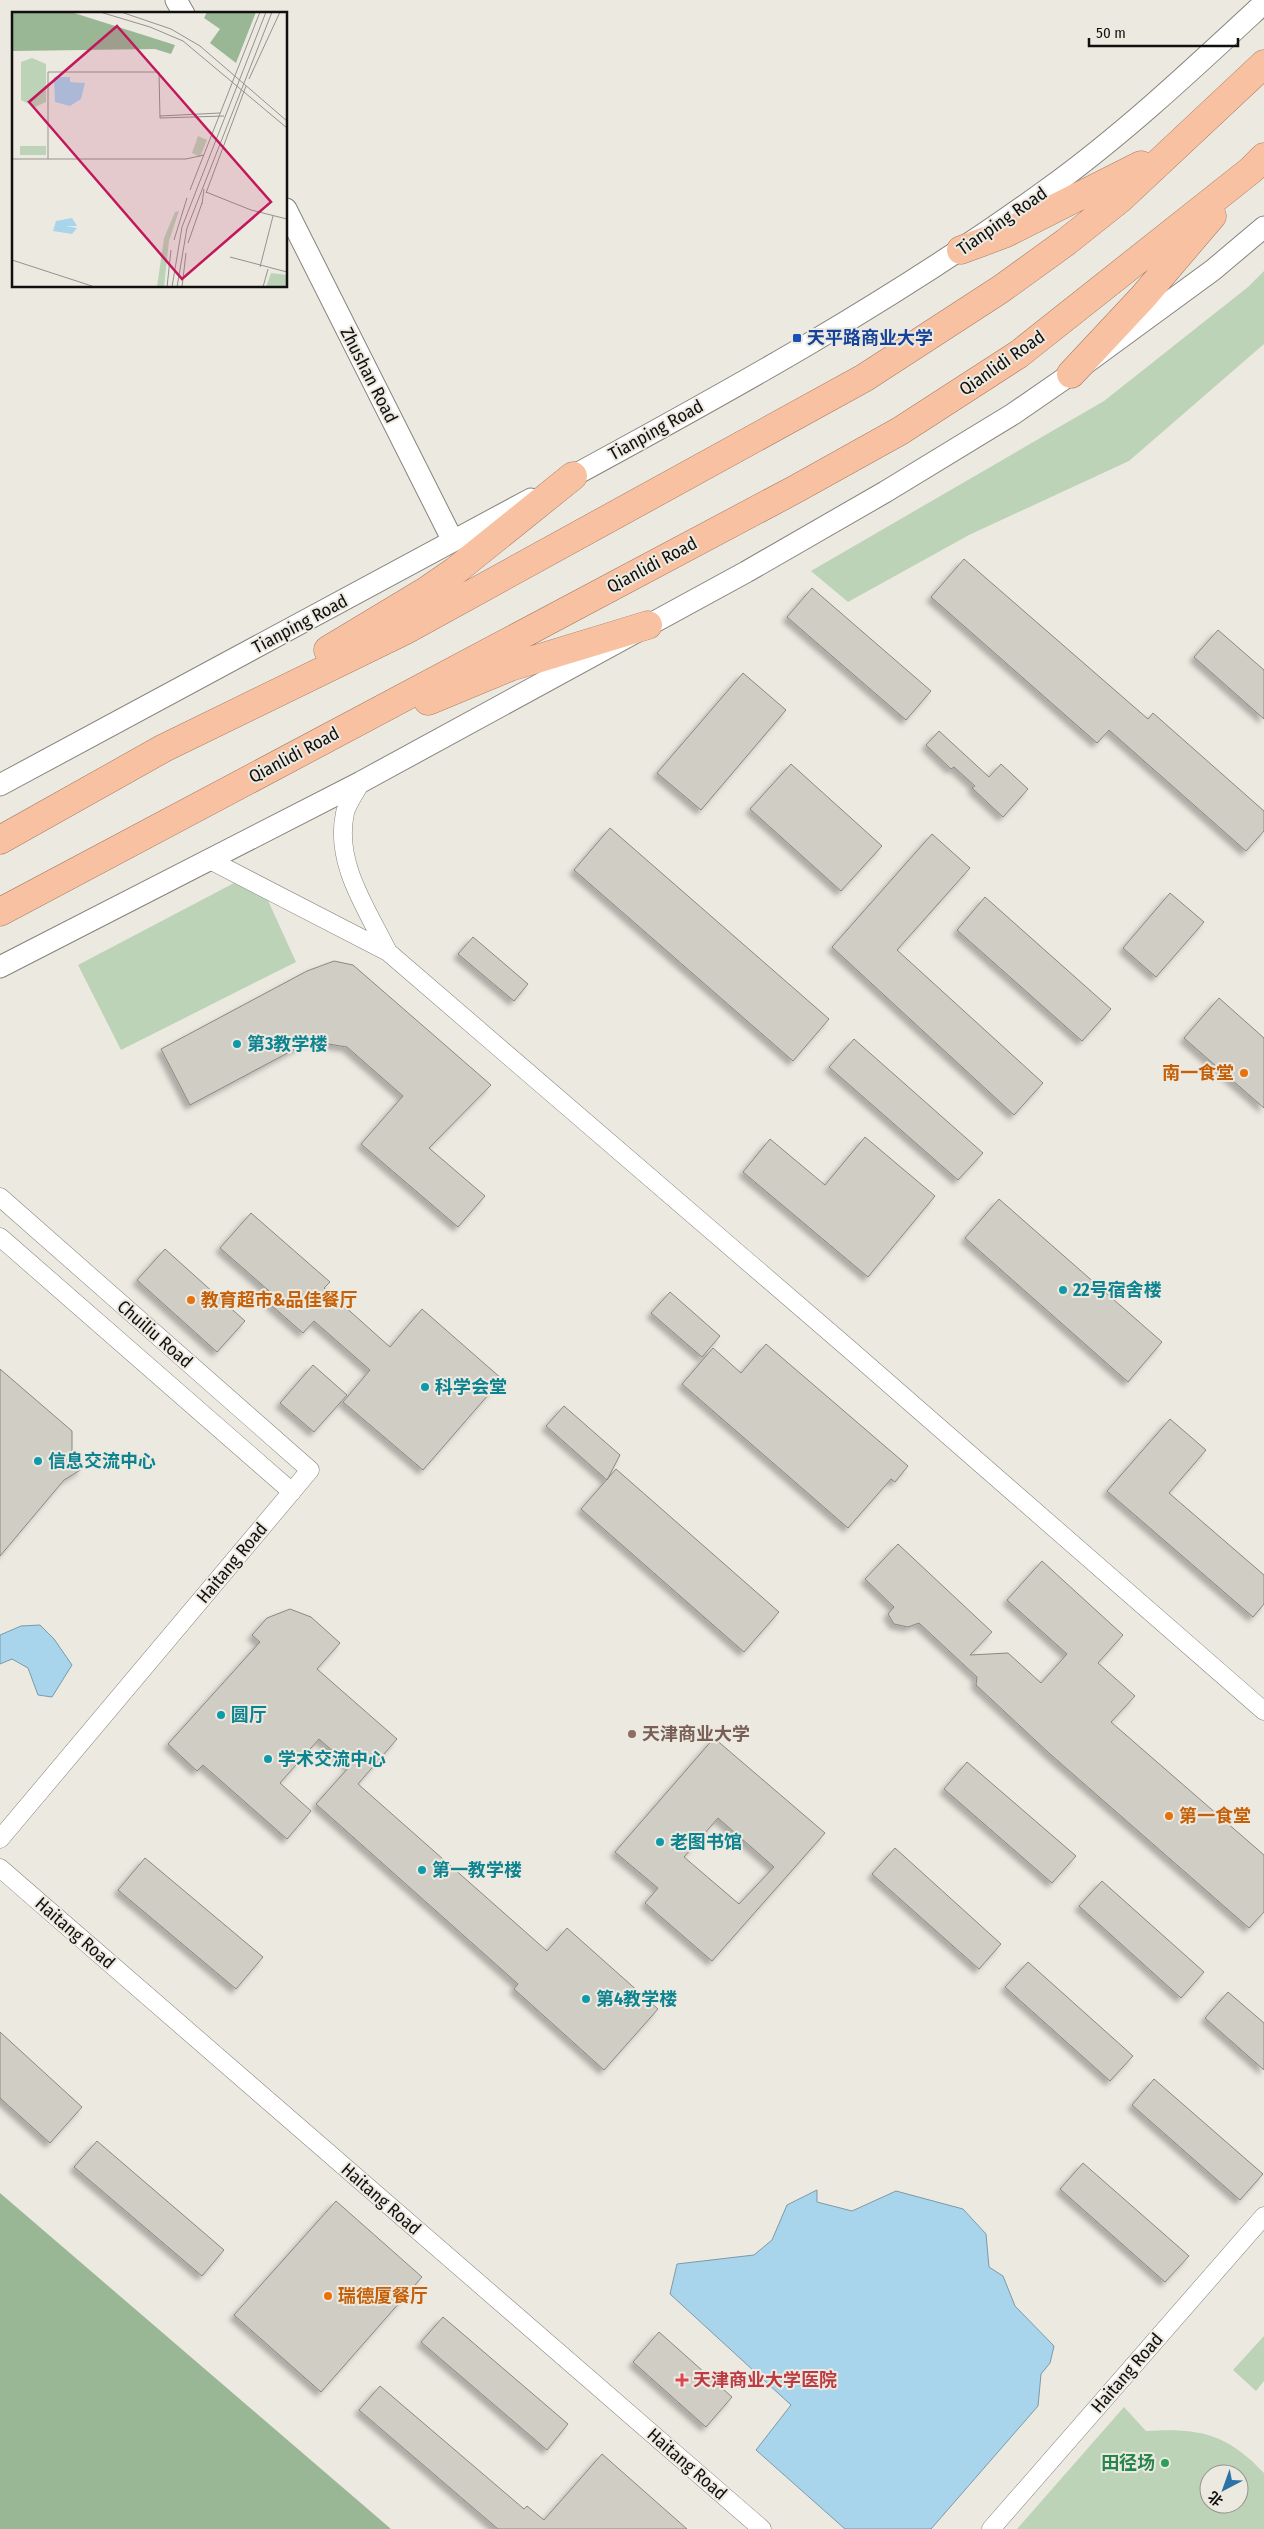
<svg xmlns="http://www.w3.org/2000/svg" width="1264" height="2529" viewBox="0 0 1264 2529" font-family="'Fira Sans Condensed','Noto Sans SC',sans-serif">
	<defs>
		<filter id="shadow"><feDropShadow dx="-4.5" dy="4.5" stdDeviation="2.5" flood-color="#0004"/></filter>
	</defs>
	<rect width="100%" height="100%" fill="#ece9e1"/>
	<!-- green -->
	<path fill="#bcd3b8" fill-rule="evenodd" d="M1264,271V344L1129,461L969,535L848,602L811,571L1104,401L1248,287Z
		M255,872L296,962L121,1050L78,965Z
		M1264,2336V2381L1256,2391L1233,2370Z
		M1124,2407L1146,2431C1199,2428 1226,2433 1264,2473V2529H1017ZM1209,2474H1239V2504H1209Z"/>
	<!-- forest -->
	<path fill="#99b695" d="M0,2193L391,2529H0Z"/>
	<!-- water -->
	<path fill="#a8d5eb" stroke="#7b9aa9" d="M40,1625L54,1639L72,1665L52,1697L38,1695L28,1668L12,1659L0,1664V1635L21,1626Z
		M817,2190V2202L852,2211L896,2191L963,2209L986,2234L989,2267L1003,2276L1015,2306L1054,2346L1050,2363L1041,2374L1038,2406L931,2529H845L756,2450L791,2405L670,2294L677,2264L754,2255L772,2240L787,2205Z"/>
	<!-- building -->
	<path fill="#d0cdc5" stroke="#8b8881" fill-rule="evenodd" filter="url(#shadow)" d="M964,559L1148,719L1153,713L1264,811V831L1246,851L1109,730L1097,743L931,597Z
		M812,588L931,691L906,720L787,617Z
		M1218,630L1264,670V719L1194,657Z
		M743,673L786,710L701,810L657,773Z
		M939,731L989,777L1001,764L1028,789L1003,817L972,788L975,786L954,767L951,769L926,745Z
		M791,764L882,846L841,891L750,809Z
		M610,828L829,1019L793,1061L574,870Z
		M932,834L970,868L897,950L1043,1083L1014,1115L832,947Z
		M1170,893L1204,922L1156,977L1123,948Z
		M985,897L1111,1009L1082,1041L957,930Z
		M473,937L528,984L514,1001L458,954Z
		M334,961L353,965L491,1085L429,1148L485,1196L458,1227L361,1144L403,1096L347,1047L310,1041L190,1105L161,1049L307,971Z
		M1219,998L1264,1038V1108L1184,1038Z
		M854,1039L983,1153L958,1180L829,1067Z
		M865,1137L935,1196L868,1277L743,1172L770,1139L825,1185Z
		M999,1199L1162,1342L1128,1382L965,1238Z
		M251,1213L330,1282L324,1288L390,1347L422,1309L502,1379L423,1470L343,1402L370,1370L314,1321L303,1333L270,1304L276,1297L220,1248Z
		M165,1249L245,1321L217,1352L137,1280Z
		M670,1292L720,1336L702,1357L651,1313Z
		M766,1344L908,1466L895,1482L891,1479L848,1528L682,1384L713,1348L741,1373Z
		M313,1365L347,1395L314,1432L280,1403Z
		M0,1369L72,1431V1452L82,1469L64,1480L0,1556Z
		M564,1406L620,1455L607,1480L546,1426Z
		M1170,1419L1206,1450L1169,1493L1264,1575V1604L1253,1617L1107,1491Z
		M616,1469L779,1612L744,1652L581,1509Z
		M898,1544L992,1632L970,1655L1008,1653L1041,1683L1067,1654L1007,1600L1042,1561L1123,1635L1098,1663L1135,1696L1111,1722L1264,1855V1912L1249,1928L1050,1754L976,1685L977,1677L919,1623L908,1627L894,1624L888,1614L894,1607L865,1579Z
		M290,1609L311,1617L340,1643L317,1669L397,1739L358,1784L547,1951L567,1928L658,2009L604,2070L514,1989L518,1984L316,1804L350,1766L319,1739L280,1783L311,1811L287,1839L203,1765L197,1771L168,1744L260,1642L252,1635L267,1618Z
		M714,1738L825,1833L712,1961L645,1903L658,1888L615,1852ZM718,1818L774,1867L739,1904L684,1857Z
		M967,1762L1076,1856L1052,1883L944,1789Z
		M895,1848L1001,1944L979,1969L872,1874Z
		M145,1858L263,1957L236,1989L118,1890Z
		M1102,1881L1204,1972L1181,1998L1079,1906Z
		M1028,1962L1133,2056L1110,2081L1005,1987Z
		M1228,1992L1264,2023V2070L1205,2018Z
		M0,2032L82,2107L50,2143L0,2098Z
		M1154,2079L1263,2174L1240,2200L1132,2105Z
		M97,2141L224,2250L202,2276L74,2167Z
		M1083,2163L1189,2256L1165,2282L1060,2189Z
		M336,2201L422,2277L321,2392L234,2315Z
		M443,2317L568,2424L547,2450L421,2342Z
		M659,2332L732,2397L706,2427L633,2362Z
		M380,2386L524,2509L527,2506L544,2520L602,2454L687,2529H498L359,2410Z"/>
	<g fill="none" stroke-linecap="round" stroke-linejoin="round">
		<!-- minor casing -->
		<g stroke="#86837c" stroke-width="19">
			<path id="minor" d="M361,782C356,792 347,803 345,813C334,863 367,909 388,952
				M208,859L388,952L848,1348L1264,1711
				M0,1197L310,1470L0,1839
				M0,1237L292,1492
				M0,1868L762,2529
				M991,2529L1264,2216"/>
		</g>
		<!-- tertiary casing -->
		<g stroke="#86837c" stroke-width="23">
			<path id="tertiary" d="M176,0L184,14
				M286,209L453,541
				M560,483C728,392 895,300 1049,188C1125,133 1195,67 1264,3
				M0,785L531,499
				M0,967L361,782L746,572L885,492L1013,414L1071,374L1213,270L1264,227"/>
		</g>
		<!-- trunk casing -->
		<g stroke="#a77a5f" stroke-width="29">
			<path id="trunk" d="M961,250L1004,234L1141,165
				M1071,374L1143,297L1212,216
				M328,650L426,591L455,571L573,476
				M428,701L510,667L648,625
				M0,840L164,748L404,631L864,378L1001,289L1066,242L1120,199L1264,64
				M0,912L794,490L900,431L1019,354L1251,170L1264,157"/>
		</g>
		<!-- minor -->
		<use href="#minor" stroke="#fff" stroke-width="18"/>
		<!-- tertiary -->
		<use href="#tertiary" stroke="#fff" stroke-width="21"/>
		<!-- trunk -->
		<use href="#trunk" stroke="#f8c2a2" stroke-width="28"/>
	</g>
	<!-- markers -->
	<rect fill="#1a4fb4" stroke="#ece9e1" stroke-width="2" x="792" y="333" width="10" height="10" rx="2.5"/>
	<g fill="#0f9aa8" stroke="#ece9e1" stroke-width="2">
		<circle cx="237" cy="1044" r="5"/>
		<circle cx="1063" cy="1290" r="5"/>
		<circle cx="425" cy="1387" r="5"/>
		<circle cx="38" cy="1461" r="5"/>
		<circle cx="221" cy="1715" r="5"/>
		<circle cx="268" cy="1759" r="5"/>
		<circle cx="660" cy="1842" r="5"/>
		<circle cx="422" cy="1870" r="5"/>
		<circle cx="586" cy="1999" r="5"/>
	</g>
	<g fill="#e8710a" stroke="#ece9e1" stroke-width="2">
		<circle cx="1244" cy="1073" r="5"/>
		<circle cx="191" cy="1300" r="5"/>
		<circle cx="1169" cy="1816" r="5"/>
		<circle cx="328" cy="2296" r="5"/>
	</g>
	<circle fill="#8d6e63" stroke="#ece9e1" stroke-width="2" cx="632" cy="1734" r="5"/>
	<path fill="#e0444e" stroke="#ece9e1" stroke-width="2" d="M679.5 2372.5h5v5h5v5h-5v5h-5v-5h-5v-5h5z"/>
	<circle fill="#2e9e5b" stroke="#ece9e1" stroke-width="2" cx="1165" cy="2463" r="5"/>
	<g text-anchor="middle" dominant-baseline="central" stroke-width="4" stroke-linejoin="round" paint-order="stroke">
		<!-- street labels -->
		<g font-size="18" fill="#12100e" stroke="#ece9e1">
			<text transform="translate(1002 221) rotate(-35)">Tianping Road</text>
			<text transform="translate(1002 363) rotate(-35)">Qianlidi Road</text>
			<text transform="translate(369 375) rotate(63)">Zhushan Road</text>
			<text transform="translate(656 430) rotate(-29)">Tianping Road</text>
			<text transform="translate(652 565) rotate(-28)">Qianlidi Road</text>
			<text transform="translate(300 624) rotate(-28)">Tianping Road</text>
			<text transform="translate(294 755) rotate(-28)">Qianlidi Road</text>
			<text transform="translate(155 1334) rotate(41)">Chuiliu Road</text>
			<text transform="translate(232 1563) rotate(-50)">Haitang Road</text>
			<text transform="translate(75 1933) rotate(41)">Haitang Road</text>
			<text transform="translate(381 2199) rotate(41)">Haitang Road</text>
			<text transform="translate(1127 2373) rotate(-49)">Haitang Road</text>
			<text transform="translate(687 2464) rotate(41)">Haitang Road</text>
		</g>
		<!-- transit labels -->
		<g font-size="18" font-weight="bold" fill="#164399" stroke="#ece9e1" text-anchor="start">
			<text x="807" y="338">天平路商业大学</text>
		</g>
		<!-- culture labels -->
		<g font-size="18" font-weight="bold" fill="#0d838f" stroke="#ece9e1" text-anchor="start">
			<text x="247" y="1044">第3教学楼</text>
			<text x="1073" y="1290">22号宿舍楼</text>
			<text x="435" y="1387">科学会堂</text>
			<text x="48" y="1461">信息交流中心</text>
			<text x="231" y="1715">圆厅</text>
			<text x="278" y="1759">学术交流中心</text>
			<text x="670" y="1842">老图书馆</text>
			<text x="432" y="1870">第一教学楼</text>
			<text x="596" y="1999">第4教学楼</text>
		</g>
		<!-- food labels -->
		<g font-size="18" font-weight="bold" fill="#c56008" stroke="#ece9e1" text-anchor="start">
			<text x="1234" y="1073" text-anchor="end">南一食堂</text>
			<text x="201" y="1300">教育超市&amp;品佳餐厅</text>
			<text x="1179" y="1816">第一食堂</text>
			<text x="338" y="2296">瑞德厦餐厅</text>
		</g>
		<!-- education labels -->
		<g font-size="18" font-weight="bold" fill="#785e54" stroke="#ece9e1" text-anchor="start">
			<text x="642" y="1734">天津商业大学</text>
		</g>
		<!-- health labels -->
		<g font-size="18" font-weight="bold" fill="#be3a42" stroke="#ece9e1" text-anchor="start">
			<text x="693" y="2380">天津商业大学医院</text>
		</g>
		<!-- leisure labels -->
		<g font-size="18" font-weight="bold" fill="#27864d" stroke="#ece9e1" text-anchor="end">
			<text x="1155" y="2463">田径场</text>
		</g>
	</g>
	<!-- overview -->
	<g transform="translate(12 12)">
		<rect width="275" height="275" fill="#ece9e1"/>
		<path d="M20,46L34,52V90L23,95L9,88V50ZM186,124L195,128L188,145L180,141ZM8,134H34V143H8ZM167,199L157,229L152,275H145L152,226L163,200ZM259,261L275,263V275H254Z" fill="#bcd3b8"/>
		<path d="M0,0H59L163,33L159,42L143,37L0,39ZM195,0H244L224,51L198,31L208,17L192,6Z" fill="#99b695"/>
		<path d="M42,65H58V70L73,71L69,87L58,94L43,90ZM60,206L65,214H54L65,216L60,222L41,219L44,209Z" fill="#a8d5eb"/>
		<path fill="none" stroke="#95928d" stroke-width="1" d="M88,0L138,15L171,29L275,116M109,0L159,17L188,34L275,109M237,67L268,0M148,104L208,101M0,147H174L192,143M36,147V60H147L148,106L212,104M178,178L248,0M194,180L239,198L275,207M194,181L234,74M190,192L192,177M162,228L175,186M176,231L190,191M218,245L275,260M0,248L83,275M248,255L261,204M155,275L159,238M160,275L170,215L254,0M165,275L175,216L260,0M170,275L174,241M251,275L256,257"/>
		<path fill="#c2185b" fill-opacity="0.15" stroke="#c2185b" stroke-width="2.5" d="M105,14L259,190L170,267L17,90Z"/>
		<rect width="275" height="275" fill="none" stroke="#12100e" stroke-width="2.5"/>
	</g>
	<!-- north arrow -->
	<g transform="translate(1224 2489) rotate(221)"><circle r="24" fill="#ece9e1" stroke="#95928d"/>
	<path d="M0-4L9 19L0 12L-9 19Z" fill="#2b73a7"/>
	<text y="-8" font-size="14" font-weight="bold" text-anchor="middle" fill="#12100e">北</text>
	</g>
	<!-- scale -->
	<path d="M1089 38v8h149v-8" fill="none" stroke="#12100e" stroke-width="2.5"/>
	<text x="1096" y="38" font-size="15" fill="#12100e" stroke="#ece9e1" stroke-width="4" paint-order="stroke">50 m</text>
</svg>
